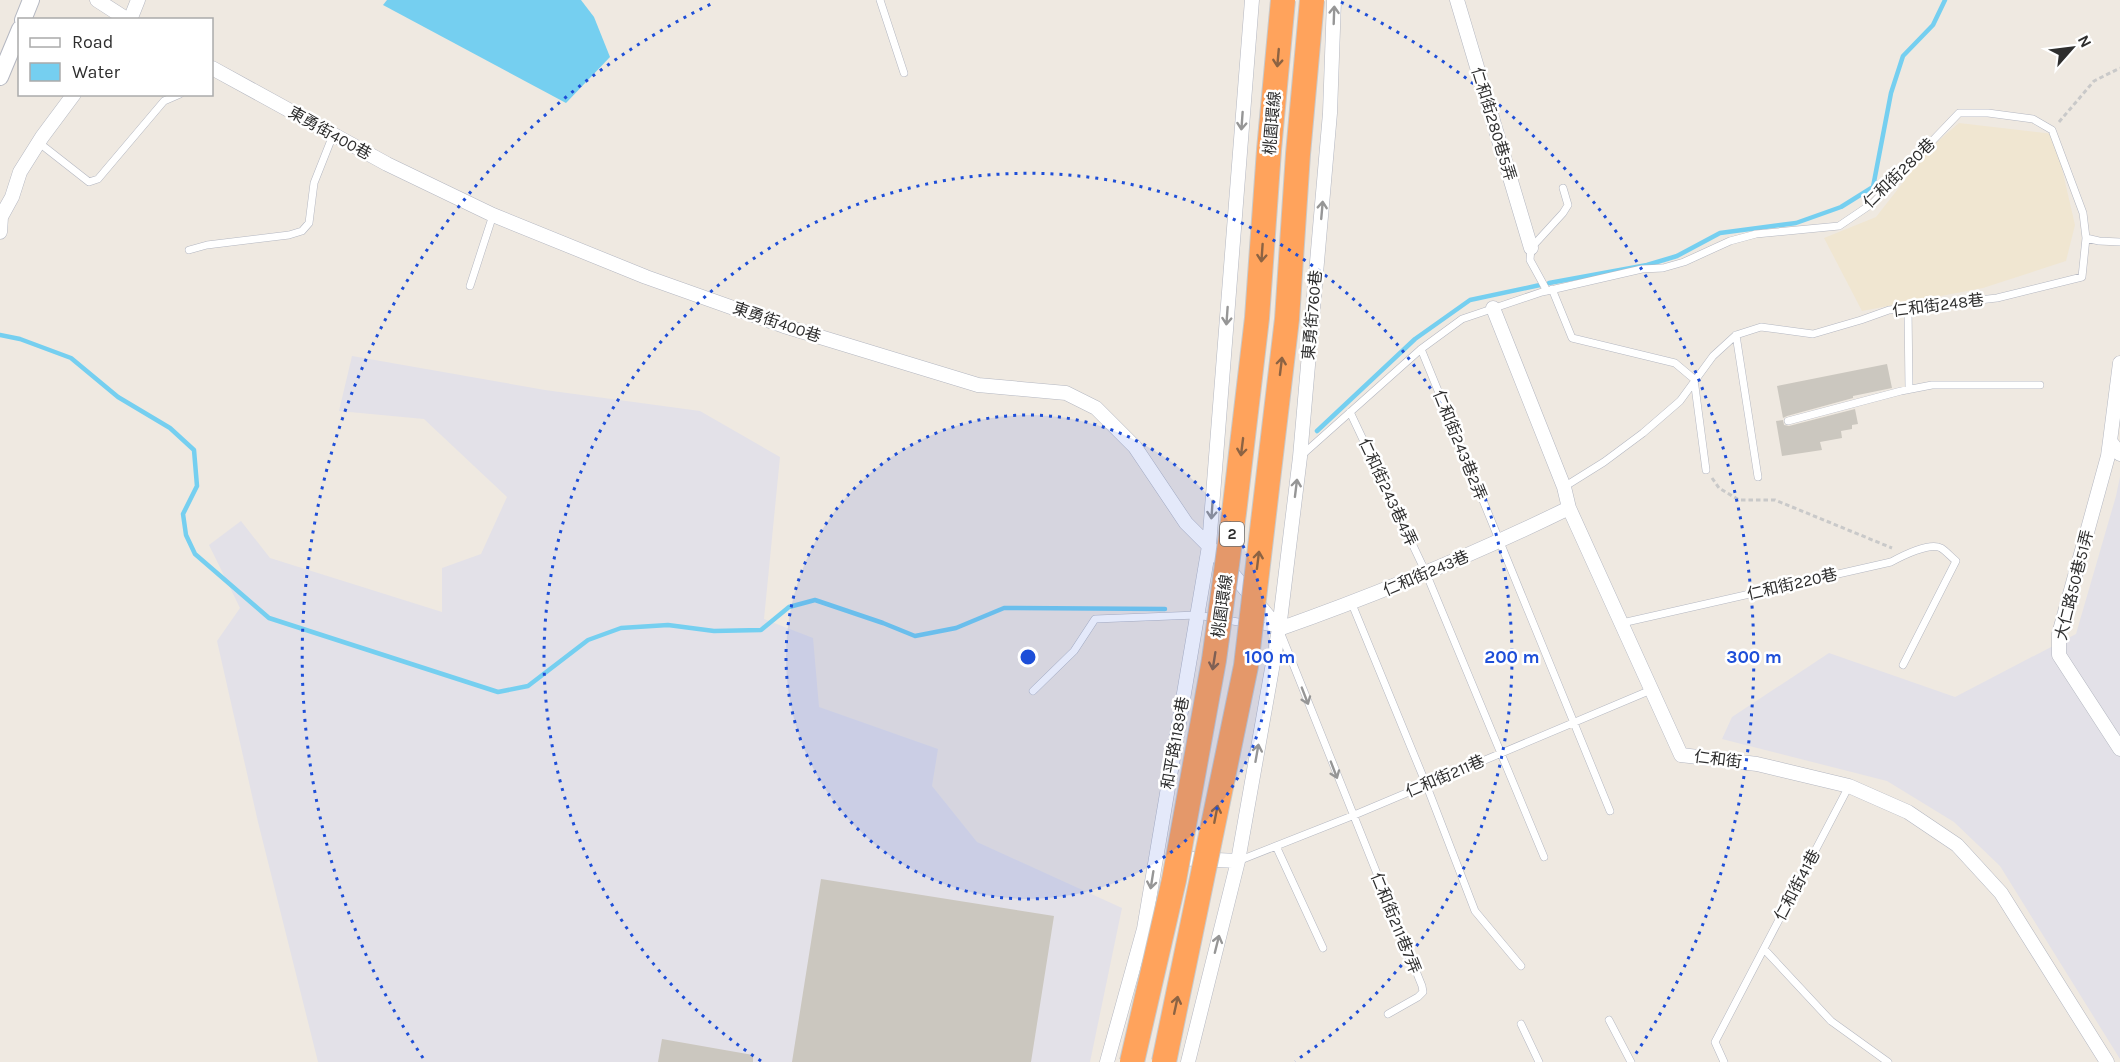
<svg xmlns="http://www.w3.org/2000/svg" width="2120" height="1062" viewBox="0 0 2120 1062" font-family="Karla,'Noto Sans TC',sans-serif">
	<rect width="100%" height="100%" fill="#efe9e1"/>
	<!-- industrial -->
	<path fill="#e3e1e8" d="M352,356L545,390L700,411L780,457L764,619L813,638L819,707L938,749L932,786L977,842L1122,908L1090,1062H318L258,822L217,641L240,608L209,545L241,521L270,558L442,612V568L481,554L507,497L424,419L339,411Z
		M2120,477V1059L2000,866L1954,822L1887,781L1722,739L1732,717L1829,653L1955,697L2076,634L2116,496Z"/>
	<!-- education -->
	<path fill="#f0e6d1" d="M1959,123L2054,134L2075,225L2066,261L1983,288L1862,311L1824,238L1876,217L1930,148Z"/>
	<!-- water -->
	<path fill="#75cff0" d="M387,0H581L594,17L610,57L566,103L383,5Z"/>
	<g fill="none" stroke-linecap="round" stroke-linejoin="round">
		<!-- stream -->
		<path stroke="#75cff0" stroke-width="4.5" d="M1549,283L1647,265L1677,256L1720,233L1796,223L1841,207L1873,187L1891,93L1903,56L1933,25L1945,0
			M0,335L20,339L71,358L118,397L170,428L194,450L197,486L183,514L186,535L195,554L269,618L498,692L528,686L588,640L621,628L668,625L714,631L761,630L789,607L815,600L883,623L915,636L956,628L1004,608L1165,609
			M1317,431L1415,339L1470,300L1540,285"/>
	</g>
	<!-- building -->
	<path fill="#cbc7bf" d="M1887,364L1892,388L1853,396V398L1787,416L1783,418L1777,386Z
		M1855,409L1858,424L1852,425V429L1841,431L1842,438L1820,442L1822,450L1782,456L1776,421L1783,420L1784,425L1789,426Z
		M821,879L1054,916L1031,1062H792Z
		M662,1039L753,1055V1062H658Z"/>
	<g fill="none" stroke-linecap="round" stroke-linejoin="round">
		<!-- service casing -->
		<g stroke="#b4b7c1" stroke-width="8">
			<path id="service" d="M880,0L904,73
				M38,142L89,182L98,179L164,101L180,94
				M2086,238L2099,241L2120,242
				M189,250L207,245L289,235L302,231L309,223L314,183L333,135
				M470,286L493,215
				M1552,289L1572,338L1675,363L1694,379L1706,470
				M1547,291L1530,260L1531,248L1563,213L1568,205L1563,188
				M1908,308L1909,389
				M1736,335L1758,477
				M1421,349L1610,811
				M1350,412L1426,573L1544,857
				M1788,421L1901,391L1932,385H2040
				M1302,455L1421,349L1462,319L1542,292L1642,269L1663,268L1684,262L1730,241L1756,234L1839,226L1873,203L1959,113H1988L2033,119L2052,130L2083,213L2086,238L2082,277L1997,298L1889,310L1861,320L1813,334L1761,327L1736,335L1713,356L1680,401L1643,433L1604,462L1564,487
				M1352,604L1426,784L1475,911L1521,966
				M1622,623L1891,562C1902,556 1930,542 1941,548C1946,551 1951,557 1956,561L1903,665
				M1033,691L1074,651L1095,619L1197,615L1279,629L1422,986L1423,992L1418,997L1388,1014
				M1276,846L1323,948
				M1238,861L1352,816L1651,690
				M1764,949L1831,1021L1888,1062
				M1609,1020L1631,1062
				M1521,1024L1539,1062
				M1724,1062L1715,1042L1849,786"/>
		</g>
		<!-- minor casing -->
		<g stroke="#b4b7c1" stroke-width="15">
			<path id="minor" d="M97,0L128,20
				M1457,0L1531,248
				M130,20L138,0
				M212,68L387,164L493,215L646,277L784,326L978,385L1066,393L1096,408L1135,447L1186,523L1209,546L1279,629
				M0,232L1,217L12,197L20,172L42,137L74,94
				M1493,308L1564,487L1569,508L1681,755L1757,764L1849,786L1908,812L1957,845L2001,893L2107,1062
				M2120,363L2110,441L2120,454
				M2110,441L2108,456L2059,634V655L2120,749
				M1279,629C1378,594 1475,554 1569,508
				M1174,858L1238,861
				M1107,1062L1144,929L1209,546L1252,0
				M1188,1062L1238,861L1279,629L1300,457L1330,113L1334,0"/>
		</g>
		<!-- tertiary casing -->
		<g stroke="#b4b7c1" stroke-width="18">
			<path id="tertiary" d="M23,20L31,0
				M0,77L20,29"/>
		</g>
		<!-- path -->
		<path stroke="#c9c9c9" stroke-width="3" stroke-dasharray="4.5 3" stroke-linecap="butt" d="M2059,122L2094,81L2120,68
			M1712,478L1719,488L1739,500H1775L1892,548"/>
		<!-- service -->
		<use href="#service" stroke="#fff" stroke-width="7"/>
		<!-- minor -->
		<use href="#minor" stroke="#fff" stroke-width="14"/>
		<!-- tertiary -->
		<use href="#tertiary" stroke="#fff" stroke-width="16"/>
		<!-- motorway-bridge casing -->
		<g stroke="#c9c9c9" stroke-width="26" stroke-linecap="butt">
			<path id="motorway-bridge" d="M1132,1062L1174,880L1214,660L1234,513L1257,318L1269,150L1283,0
				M1164,1062L1246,666L1287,319L1298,154L1312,0"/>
		</g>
		<!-- motorway-bridge -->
		<use href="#motorway-bridge" stroke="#ffa35c" stroke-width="24"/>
	</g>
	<!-- one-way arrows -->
	<defs><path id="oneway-shaft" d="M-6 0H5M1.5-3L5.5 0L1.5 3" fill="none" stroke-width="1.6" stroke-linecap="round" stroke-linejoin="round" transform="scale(1.5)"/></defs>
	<g stroke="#969696">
		<use href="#oneway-shaft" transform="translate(1334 15) rotate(-88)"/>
		<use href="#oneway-shaft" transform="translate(1242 121) rotate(94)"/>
		<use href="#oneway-shaft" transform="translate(1322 210) rotate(-85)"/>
		<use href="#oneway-shaft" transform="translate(1227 316) rotate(94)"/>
		<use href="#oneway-shaft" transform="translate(1296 488) rotate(-83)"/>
		<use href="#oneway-shaft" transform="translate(1212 510) rotate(94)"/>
		<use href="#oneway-shaft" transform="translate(1305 696) rotate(69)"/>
		<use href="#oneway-shaft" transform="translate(1257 753) rotate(-80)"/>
		<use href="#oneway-shaft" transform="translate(1334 770) rotate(69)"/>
		<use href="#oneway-shaft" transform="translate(1152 880) rotate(99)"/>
		<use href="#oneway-shaft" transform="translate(1217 944) rotate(-76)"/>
	</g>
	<g stroke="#8c6343">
		<use href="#oneway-shaft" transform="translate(1278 58) rotate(95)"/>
		<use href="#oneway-shaft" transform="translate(1262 253) rotate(94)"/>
		<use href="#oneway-shaft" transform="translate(1281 366) rotate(-83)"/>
		<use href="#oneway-shaft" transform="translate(1242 447) rotate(97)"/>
		<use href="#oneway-shaft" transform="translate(1258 560) rotate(-83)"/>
		<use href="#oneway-shaft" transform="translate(1214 661) rotate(99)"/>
		<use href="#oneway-shaft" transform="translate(1216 814) rotate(-79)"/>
		<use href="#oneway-shaft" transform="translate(1176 1005) rotate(-78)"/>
	</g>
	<!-- distance rings -->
	<circle cx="1028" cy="657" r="242" fill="#1d4ed8" fill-opacity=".12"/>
	<g fill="none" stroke="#1d4ed8" stroke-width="3" stroke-dasharray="3 6">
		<circle cx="1028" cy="657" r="242"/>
		<path d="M761 1061A484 484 0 1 1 1295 1061"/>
		<path d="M423 1058A726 726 0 0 1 715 2M1341 2A726 726 0 0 1 1633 1058"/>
	</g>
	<g text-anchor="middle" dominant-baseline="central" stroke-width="5" stroke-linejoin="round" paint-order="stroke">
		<!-- shield labels -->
		<rect fill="#fff" stroke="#6d6d6d" stroke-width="1.5" x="1220" y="522" width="24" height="24" rx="4.5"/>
		<g font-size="15" font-weight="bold" fill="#2e2e2e">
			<text x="1232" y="534">2</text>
		</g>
		<!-- street labels -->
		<g font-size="16" fill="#2e2e2e" stroke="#fff">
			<text transform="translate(1272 123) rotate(-85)">桃園環線</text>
			<text transform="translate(1494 124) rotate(73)">仁和街280巷5弄</text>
			<text transform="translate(330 133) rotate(29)">東勇街400巷</text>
			<text transform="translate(1899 173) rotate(-44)">仁和街280巷</text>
			<text transform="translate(1938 305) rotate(-7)">仁和街248巷</text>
			<text transform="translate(1312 315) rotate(-85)">東勇街760巷</text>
			<text transform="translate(777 322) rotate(19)">東勇街400巷</text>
			<text transform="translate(1460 445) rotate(68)">仁和街243巷2弄</text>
			<text transform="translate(1388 492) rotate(65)">仁和街243巷4弄</text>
			<text transform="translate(1426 573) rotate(-23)">仁和街243巷</text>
			<text transform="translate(1792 584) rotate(-13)">仁和街220巷</text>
			<text transform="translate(2074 585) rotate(-76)">大仁路50巷51弄</text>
			<text transform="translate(1222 606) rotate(-82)">桃園環線</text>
			<text transform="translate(1175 743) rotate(-80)">和平路1189巷</text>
			<text transform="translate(1718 759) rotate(7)">仁和街</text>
			<text transform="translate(1445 776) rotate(-23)">仁和街211巷</text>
			<text transform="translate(1797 885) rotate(-62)">仁和街41巷</text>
			<text transform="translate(1396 923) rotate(68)">仁和街211巷7弄</text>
		</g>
	</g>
	<circle cx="1028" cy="657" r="9" fill="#1d4ed8" stroke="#fff" stroke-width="3"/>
	<g font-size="18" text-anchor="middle" font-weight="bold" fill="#1d4ed8" stroke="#fff" stroke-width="5" stroke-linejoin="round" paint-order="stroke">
		<text x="1270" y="663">100 m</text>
		<text x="1512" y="663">200 m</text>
		<text x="1754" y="663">300 m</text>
	</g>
	<!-- legend -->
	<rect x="18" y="18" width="195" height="78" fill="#ffffff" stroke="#ababab" stroke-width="1.5"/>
	<rect x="30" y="38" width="30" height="9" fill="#ffffff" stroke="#ababab" stroke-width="1.5"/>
	<text x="72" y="48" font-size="18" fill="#2e2e2e">Road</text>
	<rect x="30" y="63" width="30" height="18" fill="#75cff0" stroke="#ababab" stroke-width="1.5"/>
	<text x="72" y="78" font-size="18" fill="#2e2e2e">Water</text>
	<!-- north arrow -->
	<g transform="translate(2072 48) rotate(62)" stroke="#ffffff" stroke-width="4.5" paint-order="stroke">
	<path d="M0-4.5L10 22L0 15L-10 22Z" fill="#2e2e2e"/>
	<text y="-9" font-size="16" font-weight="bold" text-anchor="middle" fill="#2e2e2e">N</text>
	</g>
</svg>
